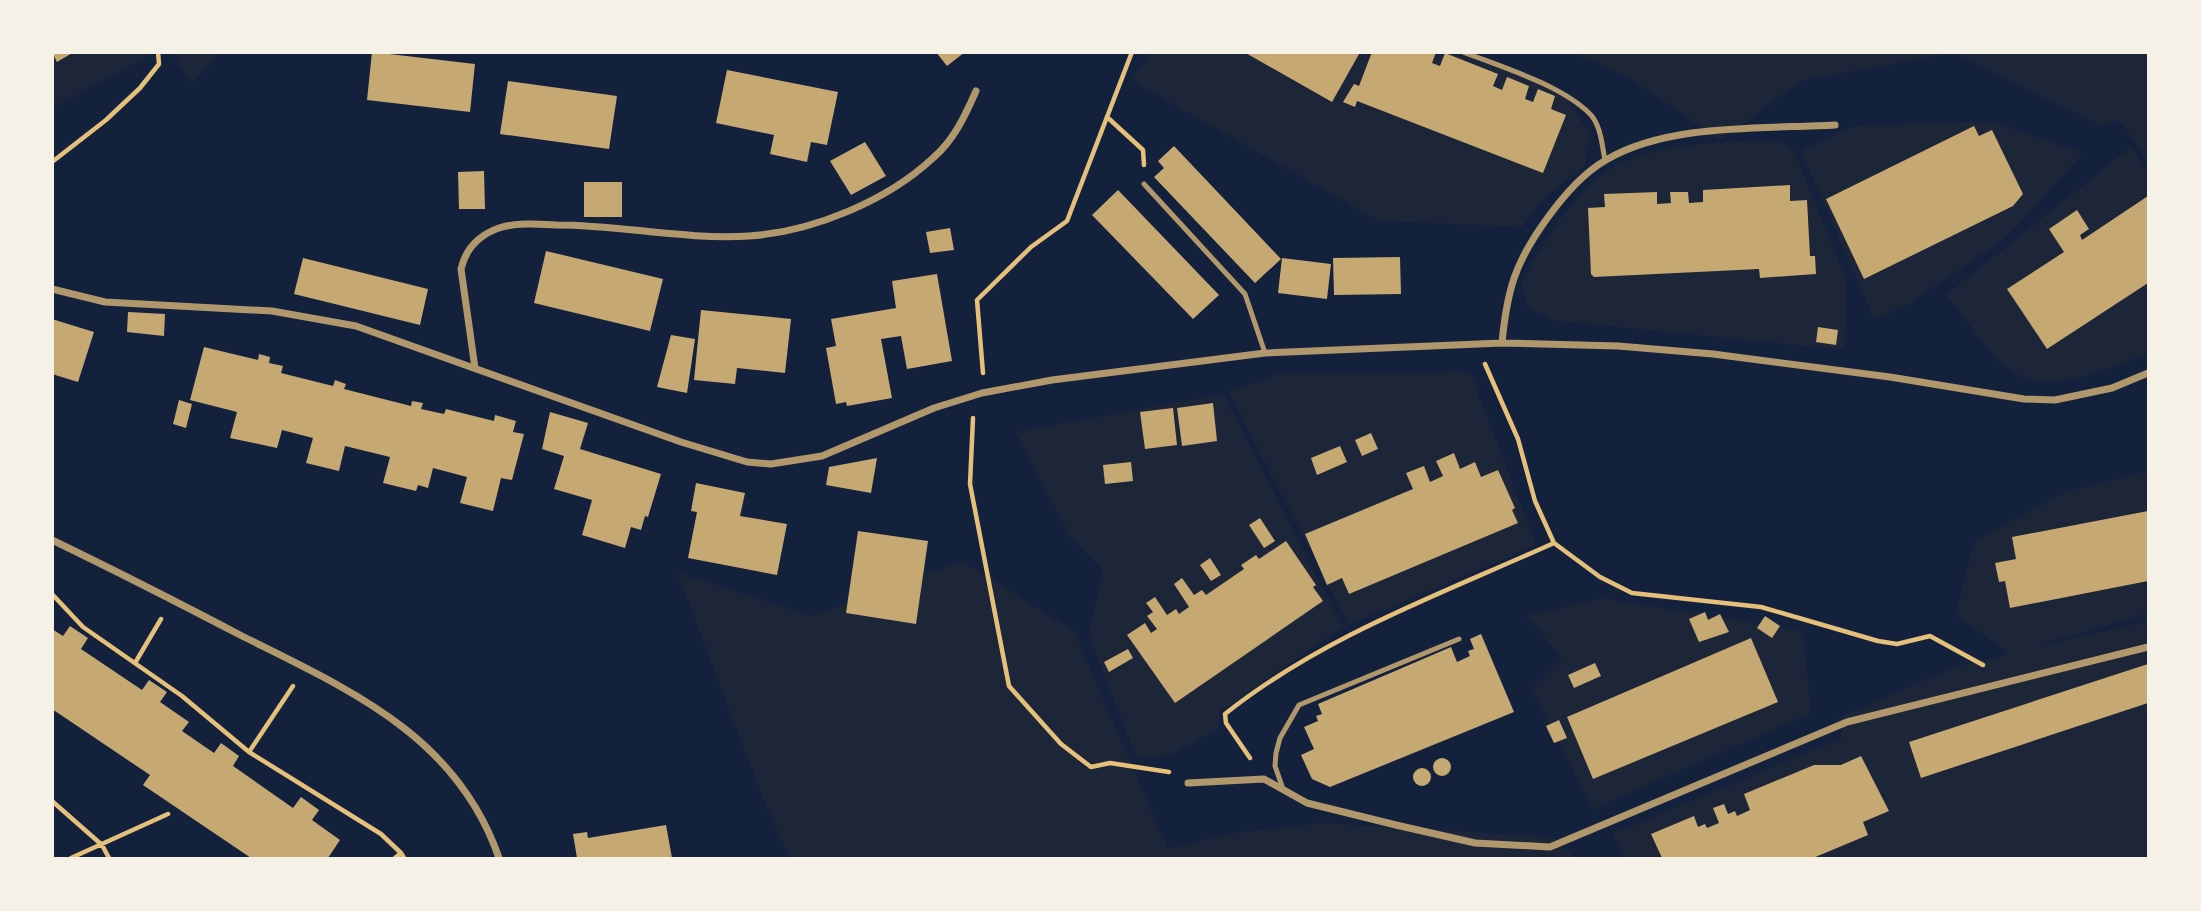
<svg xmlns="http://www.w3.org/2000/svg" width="2201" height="911" viewBox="0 0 2201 911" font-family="Rubik,sans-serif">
	<rect width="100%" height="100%" fill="#14213d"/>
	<!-- green -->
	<path fill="#1d2539" d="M53,53H147L148,56L53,108Z
		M173,53H219L191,84Z
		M1149,53H1461L1556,84L1590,134L1585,167L1547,195L1522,227L1379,221L1132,81Z
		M1574,53H2148V162L2119,120L2102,126L1954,53L1801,81L1720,140L1629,78Z
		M1991,121L2083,153L2008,236L1911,303L1874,319L1801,151L1854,126Z
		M1779,141L1794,151L1847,282L1844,350L1551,320L1526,305L1522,280C1544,243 1569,200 1603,174C1646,141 1727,142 1779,141Z
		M2131,147L2148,171V353C2110,368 2049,397 2009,370C1994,359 1960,312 1946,295Z
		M1470,372L1536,545L1349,625L1229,392L1280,373Z
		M1223,394L1343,627L1220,711L1219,728L1172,755L1137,759L1088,634L1103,570L1070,536L1015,432Z
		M2148,471V613L2030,648L2148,621V858H1625L1612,834L1842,738L1839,718L1955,667L2010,654L1956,615L1974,541L2068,491Z
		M962,561L1074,631L1168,849L1234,833L1320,823L1553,837L1575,858H790L765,804L677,572L811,616Z
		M1601,598L1803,631L1811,713L1593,809L1531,689L1562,658L1527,616Z"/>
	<!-- building -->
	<path fill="#c6a872" d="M52,52H74L57,62Z
		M372,52L475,64L470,112L367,100Z
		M936,52H965L947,66Z
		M1244,52H1356L1359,54L1332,102Z
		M1372,52H1436L1432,63L1440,66L1445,53L1498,74L1493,86L1502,90L1507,77L1529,86L1525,99L1533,102L1538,89L1555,96L1551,109L1566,115L1543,173L1357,101L1355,107L1343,102L1354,84L1359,86Z
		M727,70L838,92L827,145L811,142L807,162L770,154L774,135L716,123Z
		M508,81L617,96L609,149L500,134Z
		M1974,126L1979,136L1992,130L2023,194L2013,206L1864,279L1826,199Z
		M865,142L886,176L851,195L830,161Z
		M1174,146L1281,259L1255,283L1154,177L1164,168L1158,161Z
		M484,171L485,209H459L458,172Z
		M584,182H622V217H584Z
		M1790,185V201L1807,200L1810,256H1815L1816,274L1760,278L1759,269L1594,277L1591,274L1588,208L1605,207L1604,194L1657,192V204L1671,203L1670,192H1688L1689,203L1703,202V190Z
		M1118,190L1219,295L1193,319L1092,215Z
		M2148,196V283L2047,349L2007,289L2064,252L2049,229L2077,210L2089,229L2080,235L2082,240Z
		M950,228L954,250L930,253L926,232Z
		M546,251L663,279L650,331L534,303Z
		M1400,257L1401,294L1334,295L1333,258Z
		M303,258L428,289L420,325L294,294Z
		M1282,258L1331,264L1327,299L1278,293Z
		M937,274L952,361L907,369L901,336L881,339L892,398L847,406L846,402L836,404L826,348L836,346L831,319L896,308L892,281Z
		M701,310L791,319L785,373L737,368L735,384L694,380Z
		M128,312L165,314L164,336L127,332Z
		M52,319L94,332L78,382L52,374Z
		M1818,327L1838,330L1836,345L1816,342Z
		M671,335L695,339L687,393L657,387Z
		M204,347L258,360L259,354L270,357L269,363L283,366L281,373L333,386L335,380L346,384L344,389L411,406L412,401L423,403L421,409L444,414L446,409L494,421L495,415L516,421L513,432L524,434L512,480L501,478L493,511L460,503L467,477L433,468L428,488L418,485L416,491L383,483L390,457L345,446L339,471L306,463L313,438L282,430L277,448L230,438L237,412L190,400Z
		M179,400L192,404L186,428L173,424Z
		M1213,403L1217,441L1182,446L1177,408Z
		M1173,408L1177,445L1145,449L1140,412Z
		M550,412L588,423L580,449L661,474L648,517L645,516L641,530L631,527L625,548L582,535L592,500L554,489L564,456L542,449Z
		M1371,433L1378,449L1362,456L1355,440Z
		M1340,446L1347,462L1317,475L1311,458Z
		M1454,453L1460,469L1475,462L1481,477L1498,470L1515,508L1512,510L1518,523L1349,594L1342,578L1327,585L1305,534L1413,489L1406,473L1424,466L1430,482L1443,476L1436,461Z
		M877,458L871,493L826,485L829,467Z
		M1131,462L1133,481L1105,484L1103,465Z
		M696,483L745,493L740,516L787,524L777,575L688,558L697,512L691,511Z
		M2148,511V581L2010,608L2005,581L1999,582L1995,563L2016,559L2012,537Z
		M1260,518L1275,541L1264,548L1249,525Z
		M858,531L928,541L916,624L846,613Z
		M1286,541L1316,585L1313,587L1323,601L1175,703L1127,635L1145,623L1151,633L1157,629L1147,616L1153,612L1146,603L1155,597L1167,615L1176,609L1179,614L1189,607L1174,584L1182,578L1194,595L1202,590L1206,595L1244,569L1241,565L1256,555L1259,559Z
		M1210,558L1221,575L1211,581L1200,565Z
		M1705,612L1708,620L1720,614L1729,632L1699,642L1689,619Z
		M1765,616L1780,626L1772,638L1757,628Z
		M70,626L88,638L81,649L142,690L149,680L167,692L160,702L189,722L182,731L214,753L221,743L239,756L233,766L293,808L301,797L319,810L312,820L340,840L328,858H251L143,785L150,775L52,709V629L63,636Z
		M1481,634L1514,712L1330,787L1312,779L1301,755L1314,749L1304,727L1318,721L1316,716L1322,714L1318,704L1451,647L1457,662L1470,656L1468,651L1474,649L1470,639Z
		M1751,638L1778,702L1593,779L1567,717Z
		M1128,649L1133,658L1109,672L1104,662Z
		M1595,663L1601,676L1574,688L1568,675Z
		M2148,664V703L1921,778L1909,742Z
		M1559,720L1567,738L1554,743L1546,726Z
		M1861,756L1889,811L1863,822L1868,835L1813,858H1662L1651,834L1694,816L1698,827L1705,824L1707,828L1719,823L1713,808L1724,804L1728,814L1735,811L1737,816L1750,810L1744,794L1814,765H1841Z
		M1433 767a9 9 0 1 1 18 0a9 9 0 1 1-18 0Z
		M1413 777a9 9 0 1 1 18 0a9 9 0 1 1-18 0Z
		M666,825L672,858H577L573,834L587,832L588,838Z"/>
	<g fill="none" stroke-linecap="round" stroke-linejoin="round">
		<!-- path -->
		<path stroke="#e5c07b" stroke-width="4.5" d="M1107,117L1143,150L1144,165
			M52,162L106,120L140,88L159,64L158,52
			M983,373L977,300L1031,247L1067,221L1132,52
			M973,418L970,484L1009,686L1061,744L1091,767L1110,763L1169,772
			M1554,543L1600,577L1632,593L1761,607L1878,641L1897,644L1930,636L1983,665
			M52,594L83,627L182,696L249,752L381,834L401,853
			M135,663L161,619
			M249,752L293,686
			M1250,758L1226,723L1225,714C1323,636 1441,594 1554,543L1535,501L1518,439L1485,364
			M52,801L102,845L109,858
			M71,858L168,814
			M395,858L401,853L404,858"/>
		<!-- service -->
		<path stroke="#b1986c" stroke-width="5" d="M1463,52C1502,67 1561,85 1590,114C1601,125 1602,146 1605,160
			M1144,184L1245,294L1265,353
			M1283,789L1275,766L1276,753L1280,738L1299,705L1459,639"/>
		<!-- minor -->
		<path stroke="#b1986c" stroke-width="7" d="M52,289L105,302L272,311L356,326L681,442L747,462L771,464L822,456L934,408L982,393L1052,380L1265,353L1502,343L1618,346L1713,354L1890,377L2024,399L2055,400L2112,388L2148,373
			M1502,343C1507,290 1515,263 1546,220C1561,199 1583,173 1606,160C1668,123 1764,129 1835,125
			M475,368L461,269C466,248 479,235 499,228C517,222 539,224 557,225C621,225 685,240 749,236C812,232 887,201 933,158C954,140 965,116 976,91
			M52,540C116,571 179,603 242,636C350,690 457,736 499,858
			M1188,783L1264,779L1307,803L1396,825L1475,843L1550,847L1847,722L2148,647"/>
	</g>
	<!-- border -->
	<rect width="2201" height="911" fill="none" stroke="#f6f1e7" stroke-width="108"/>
</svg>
